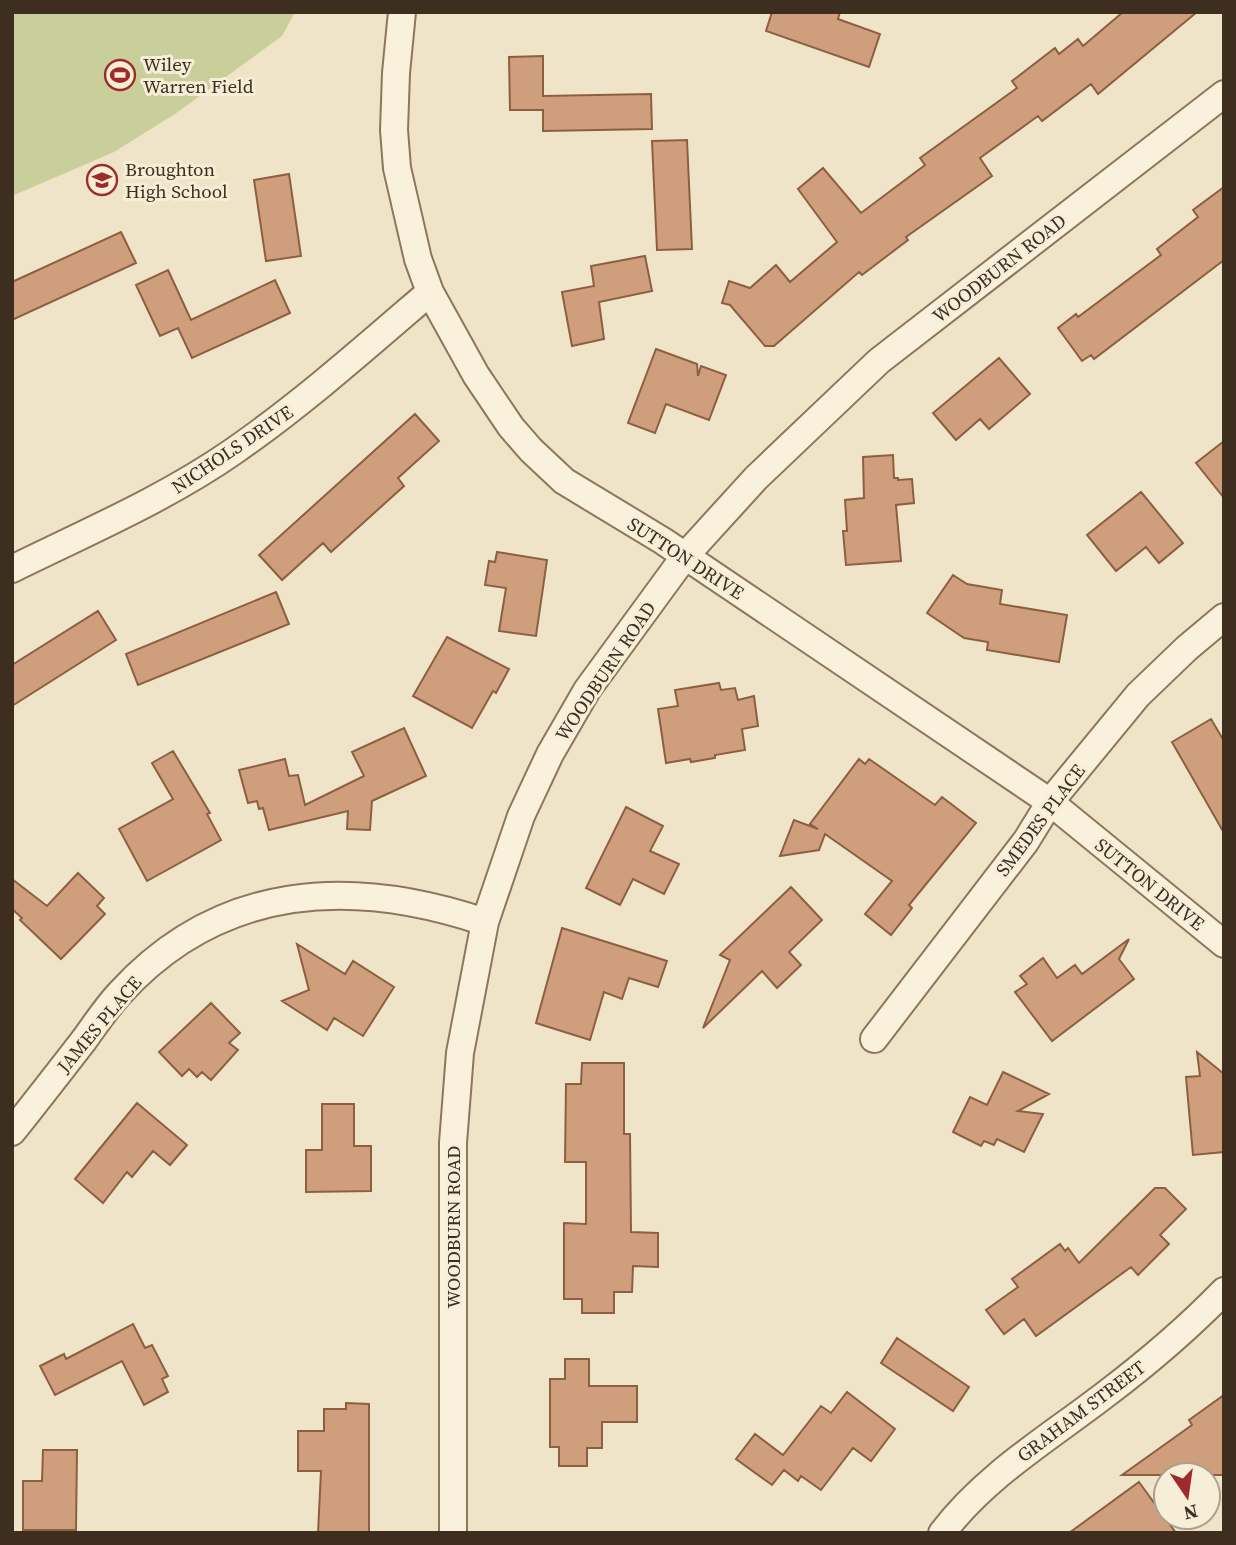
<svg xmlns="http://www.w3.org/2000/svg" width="1236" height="1545" viewBox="0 0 1236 1545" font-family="'Source Serif 4',serif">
	<rect width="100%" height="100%" fill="#f0e4c8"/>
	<!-- green -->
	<path fill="#c9cf9b" d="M12,12H295L282,36L175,114L114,152L12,196Z"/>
	<!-- building -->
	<path fill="#cf9f7d" stroke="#8d5f41" stroke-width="2" d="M772,12H840L838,19L880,34L869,67L766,31Z
		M1123,12H1197L1098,94L1091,84L1042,121L1038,116L980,158L992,176L906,237L908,240L862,275L859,272L774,346H765L730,305L722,303L729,281L750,288L776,265L790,282L837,242L798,189L823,168L861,213L925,165L920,158L1017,88L1012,81L1055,48L1059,54L1078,39L1083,46Z
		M543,56V96L651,94L652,129L543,131V110H510L509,57Z
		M687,140L692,249L657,250L652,141Z
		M289,174L301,256L266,261L254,180Z
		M1224,187V260L1094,359L1091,355L1082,361L1058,328L1076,314L1078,317L1161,255L1157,249L1198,217L1193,210Z
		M121,232L136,263L12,320V282Z
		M645,256L652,291L599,302L604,339L572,346L562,292L594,286L591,266Z
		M168,270L191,320L275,280L290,313L192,358L178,328L160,336L136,285Z
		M656,349L697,364L698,376L701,366L726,375L709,420L666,404L655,433L628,423Z
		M999,358L1030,394L989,429L980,419L956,440L933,413Z
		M415,414L439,441L398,478L404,486L331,552L323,543L282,580L259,555Z
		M1224,441V498L1196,463Z
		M893,455L894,478H898V480L912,479L914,503L896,505L901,561L846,565L843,531H847L845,500L864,498L863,457Z
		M1141,492L1183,543L1159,563L1146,547L1116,571L1087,535Z
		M497,552L547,560L536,636L499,631L506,588L485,585L489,561L495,562Z
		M953,575L967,584L1002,590L1000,604L1067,615L1059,662L987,650L988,642L964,638L927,613Z
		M276,592L289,624L138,685L126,654Z
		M98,611L116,640L12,706V665Z
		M447,637L509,669L496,693L493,691L472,728L413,696Z
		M719,683L721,690L735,688L738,700L754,696L758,726L742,729L745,750L715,755V758L691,762L690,759L666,763L658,709L678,706L675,690Z
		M1211,719L1224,741V833L1172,742Z
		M404,728L426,776L372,801L370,830L347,829L348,811L269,830L263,808L259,809L257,801L248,803L239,770L285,759L289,776L298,775L305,805L364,776L352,752Z
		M173,751L210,813L207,814L221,840L147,881L119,829L173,799L152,763Z
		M859,759L865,764L869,759L935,805L942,797L976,823L909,905L912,908L891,935L865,914L892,881L825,834L819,850L780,856L794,820L818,829L810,824Z
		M626,807L663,826L650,851L679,864L664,894L633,879L620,905L586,888Z
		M78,873L104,898L97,906L105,914L61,959L20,920L22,918L12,909V879L47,906Z
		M791,887L822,920L789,952L801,965L777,988L762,971L703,1028L730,960L720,955Z
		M562,928L667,961L658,987L629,978L622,999L604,992L590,1040L536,1023Z
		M1129,939L1119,959L1134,979L1052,1041L1015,992L1027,984L1020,976L1043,958L1057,978L1075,965L1082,974Z
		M297,944L345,974L353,961L394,987L363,1036L334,1018L327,1030L282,1001L309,990Z
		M211,1003L240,1033L229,1043L238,1050L211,1080L202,1072L197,1077L189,1069L182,1076L159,1052Z
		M1197,1052L1224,1074V1152L1193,1155L1186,1077L1200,1076Z
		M582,1063H624V1134H630L631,1232L658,1233V1267L633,1266L632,1292H614V1313H582V1299H564V1223L586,1224V1162H565L566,1084H581Z
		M1003,1072L1049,1094L1018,1111L1043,1114L1024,1152L997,1139L994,1145L984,1141L981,1146L953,1132L970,1097L987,1105Z
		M137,1103L187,1145L170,1165L153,1151L132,1177L127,1172L103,1203L75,1179Z
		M322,1104H354V1146H371V1191L306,1192V1150H322Z
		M1155,1188H1165L1186,1209L1160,1235L1169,1244L1138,1275L1131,1267L1036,1336L1024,1319L1004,1334L986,1310L1018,1287L1012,1279L1060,1244L1065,1251L1068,1248L1079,1263Z
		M133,1324L145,1348L152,1345L168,1376L162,1379L168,1392L144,1405L122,1361L55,1395L40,1366L64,1354L66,1359Z
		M897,1338L969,1387L953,1411L881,1363Z
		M565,1359H589V1386H637V1422H602V1448H587V1466H559V1447H550V1379H565Z
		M847,1392L895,1429L871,1461L853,1448L821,1490L801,1476L798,1481L784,1470L772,1485L736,1459L755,1434L783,1455L821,1406L831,1413Z
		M1224,1395V1475H1122L1192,1425L1189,1420Z
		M346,1403L369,1404V1533H318L321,1471H298V1431H324V1409H346Z
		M43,1450H77L76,1530H23V1481H42Z
		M1139,1482L1176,1533H1069Z"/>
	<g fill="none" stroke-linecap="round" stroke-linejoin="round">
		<!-- street casing -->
		<g stroke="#8d765c" stroke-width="30">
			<path id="street" d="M402,12L396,73L394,130L397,168L418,259L430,292L476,375L511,427L531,450L564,481L663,541L1050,802L1224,944
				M12,569C87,532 165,499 234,451C303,403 366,347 430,292
				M874,1039L1026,841L1050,802L1138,695L1187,648L1224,617
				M12,1132C36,1102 60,1071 84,1040C95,1025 106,1008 119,994C220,883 351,877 485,922
				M453,1533V1143L460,1053L485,922L521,816L550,754L587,690L685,556L756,478L879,361L1224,94
				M942,1533C986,1475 1049,1438 1106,1394C1147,1363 1188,1328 1224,1291"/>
		</g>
		<!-- street -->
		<use href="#street" stroke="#faf1dc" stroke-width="26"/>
	</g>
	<!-- icons -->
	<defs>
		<g id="stadium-ring" transform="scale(1.575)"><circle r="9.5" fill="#f7eed8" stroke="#9e2a2b" stroke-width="1.5"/><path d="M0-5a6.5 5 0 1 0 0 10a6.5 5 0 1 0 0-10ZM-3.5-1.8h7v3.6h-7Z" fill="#9e2a2b"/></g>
		<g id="school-ring" transform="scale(1.575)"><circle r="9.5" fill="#f7eed8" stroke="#9e2a2b" stroke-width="1.5"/><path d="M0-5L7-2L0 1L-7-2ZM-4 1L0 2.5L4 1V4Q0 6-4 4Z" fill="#9e2a2b"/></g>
	</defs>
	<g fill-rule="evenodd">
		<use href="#stadium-ring" x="120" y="75"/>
		<use href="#school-ring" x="102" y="180"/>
	</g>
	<g text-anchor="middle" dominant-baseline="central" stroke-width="6" stroke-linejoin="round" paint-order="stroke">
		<!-- poi labels -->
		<g font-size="19" fill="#3d2e20" stroke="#f7eed8" text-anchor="start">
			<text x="143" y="64">Wiley<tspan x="143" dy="22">Warren Field</tspan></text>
			<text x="125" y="169">Broughton<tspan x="125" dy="22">High School</tspan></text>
		</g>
		<!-- street labels -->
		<g font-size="19" fill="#3d2e20" stroke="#f7eed8">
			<text transform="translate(999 268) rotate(-38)">WOODBURN ROAD</text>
			<text transform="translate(232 449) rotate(-34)">NICHOLS DRIVE</text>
			<text transform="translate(686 558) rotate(33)">SUTTON DRIVE</text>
			<text transform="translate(605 671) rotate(-56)">WOODBURN ROAD</text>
			<text transform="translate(1040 820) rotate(-53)">SMEDES PLACE</text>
			<text transform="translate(1150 884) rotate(39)">SUTTON DRIVE</text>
			<text transform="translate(99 1024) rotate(-50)">JAMES PLACE</text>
			<text transform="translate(453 1227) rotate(-90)">WOODBURN ROAD</text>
			<text transform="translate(1081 1411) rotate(-37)">GRAHAM STREET</text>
		</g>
	</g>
	<!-- border -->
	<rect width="1236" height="1545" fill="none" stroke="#3d2e20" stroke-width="28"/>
	<!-- north arrow -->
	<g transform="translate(1187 1496) rotate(167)"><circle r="33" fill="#f7eed8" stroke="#ada18e" stroke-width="2"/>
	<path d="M0-5L12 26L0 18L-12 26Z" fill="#9e2a2b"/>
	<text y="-10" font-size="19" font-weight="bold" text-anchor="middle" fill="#3d2e20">N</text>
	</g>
</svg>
